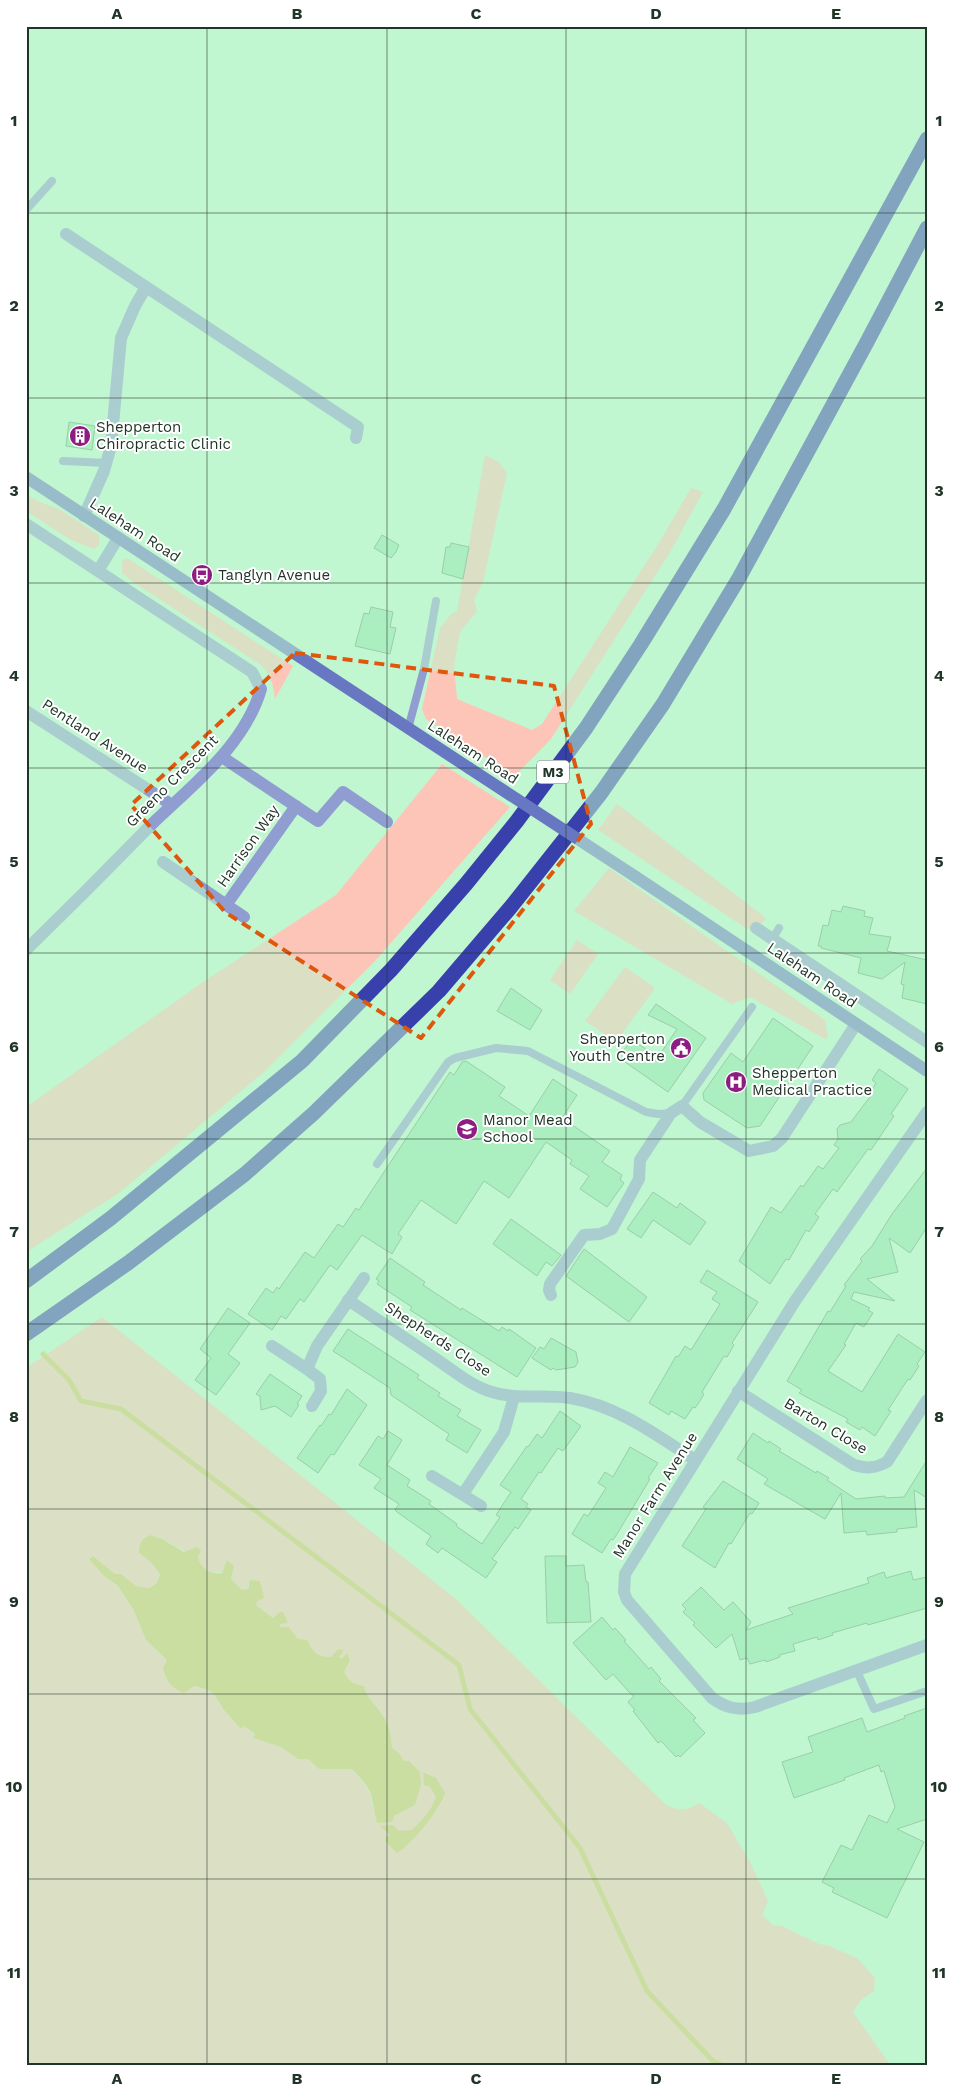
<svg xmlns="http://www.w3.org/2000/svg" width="953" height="2092" viewBox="0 0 953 2092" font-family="'Work Sans',sans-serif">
	<rect width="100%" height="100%" fill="#c0f6d0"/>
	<!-- green -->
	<path fill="#fdc5b8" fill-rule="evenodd" d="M485,455L499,462L507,473L483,582L474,600L477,611L460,632L454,666L457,699L532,730L542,724L657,546L691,488L703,492L669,554L551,739L515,776L426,719L422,709L440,628L451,614L457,611Z
		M26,494L37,501L59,509L99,535V545L94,549L71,540L26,511Z
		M127,558L293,666L275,699C273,684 271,675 261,665L136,584L122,573V561Z
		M442,764L510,807L375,961L263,1073L119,1193L26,1252V1107L203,982L336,895Z
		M617,804L766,918L761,925L747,929L598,830Z
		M609,868L825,1020L828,1037L825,1039L750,997L732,1004L574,911Z
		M577,940L598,954L570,994L550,980Z
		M625,967L654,987L653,991L616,1042L585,1021Z
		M102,1317L457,1600L666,1805C679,1811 688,1811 699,1803L727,1823L750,1862L768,1901L762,1915L773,1925L782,1926L819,1944L830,1946L858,1959L875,1978L874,1991L861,2000L853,2012L891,2066H26V1368ZM151,1535C168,1540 181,1551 198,1557C204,1579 219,1574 234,1566L231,1579L242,1590L248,1589V1582L257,1606L273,1618L278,1616L288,1623L280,1624V1628L289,1627C296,1637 309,1654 322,1657C329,1659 335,1655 342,1660L347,1653L350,1660L344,1672L353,1684L364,1686C368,1702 384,1711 389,1728C391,1734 391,1741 392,1748C409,1760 410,1786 415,1805L394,1816L372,1805C373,1791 360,1779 352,1769H319L308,1759H298L281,1747L253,1738L255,1735L244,1726L241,1729L224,1710L214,1694L206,1689L193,1686L146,1640L133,1609L118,1586L103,1575L89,1558L93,1556L115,1574H121L136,1586L149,1588L157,1583L160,1574L151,1562L139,1553C139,1543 141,1539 151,1535Z"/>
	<!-- water -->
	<path fill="#dac16b" d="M151,1535L162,1539L184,1552L197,1547L201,1551L198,1557C201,1569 210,1575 222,1573L227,1560L234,1566L231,1579L242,1590L248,1589L250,1580L260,1581L264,1598L256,1602L257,1606L273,1618L280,1612H283L288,1623L280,1624V1627H289L298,1639L307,1640C312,1651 318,1658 331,1657L338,1649L344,1650L339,1657L342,1659L347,1653L350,1660L344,1672C350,1682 353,1684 364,1686C368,1702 384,1711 389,1728C391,1734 391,1741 392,1748L399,1753L404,1761H409L420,1772L421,1785L415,1805L394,1816L392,1822L377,1823C375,1815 374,1808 372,1799C371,1788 359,1777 352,1769H319L308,1759H298L281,1747L253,1738L255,1734L244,1726L241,1729L224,1710L214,1694L206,1689L194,1686L184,1693C170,1687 167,1682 163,1668L167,1660L146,1640L133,1609L118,1586L103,1575L89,1559L93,1556L115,1574H121L136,1586L149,1588L157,1583L160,1574L151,1562L139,1553C139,1543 141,1538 151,1535Z
		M423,1772L436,1778L445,1793L444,1796C435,1815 415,1841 397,1853L385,1841L386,1837L390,1835L380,1826L393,1825L399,1831L412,1830C422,1820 431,1811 436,1797L430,1787L424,1785Z"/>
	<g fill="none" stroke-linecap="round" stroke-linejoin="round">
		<!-- stream -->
		<path stroke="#dac16b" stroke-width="5" d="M43,1354L69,1380L81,1401L121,1409L459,1665L470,1709L580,1848L647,1991L713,2061L724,2066"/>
	</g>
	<!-- building -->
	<path fill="#93e4ad" stroke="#6a9d7a" d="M69,422L95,426L92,450L66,446Z
		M382,535L399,545L396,552L391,558L374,548Z
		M451,543L469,547L463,579L442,573L446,547H450Z
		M371,607L393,612L390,627L396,628L390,654L355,646L364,613L369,614Z
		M843,906L865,911L864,916L873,918L869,934L891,937L887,951L927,960V1004L902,998L904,985L901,984L905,962L882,979L858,973L861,958L821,948V946H818L823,925L828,926L832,910L841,912Z
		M511,988L542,1010L530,1030L497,1011Z
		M656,1004L706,1038L668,1092L618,1057L632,1040L658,1057L677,1029L648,1015Z
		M773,1018L813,1046L760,1126L747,1128L704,1100L703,1093L731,1053L743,1062Z
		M466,1061L505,1087L499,1096L529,1116L553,1079L577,1095L562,1118L610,1151L602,1162L622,1175L620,1180L624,1183L607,1207L580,1189L589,1176L570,1164L572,1160L546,1142L509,1198L484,1181L456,1224L421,1200L398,1234L402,1237L392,1254L362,1235L337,1270L330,1265L304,1302L300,1299L286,1319L281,1316L272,1330L248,1314L266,1288L273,1293L277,1287L279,1289L305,1252L314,1258L338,1224L343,1227L356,1208L359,1210L450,1072L454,1075L462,1062Z
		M879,1069L908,1089L891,1114L894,1116L871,1150L868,1149L837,1192L833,1189L815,1214L819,1217L809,1232L806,1230L789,1260L786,1259L770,1284L739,1261L771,1207L781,1213L801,1185L803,1187L818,1166L823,1169L839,1148L834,1145L838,1139L837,1129L840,1125L851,1122L872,1094L870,1093L876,1083L872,1080Z
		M927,1168V1227L910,1253L889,1238L898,1272L867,1279L895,1301L854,1292L851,1299L870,1308L868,1310L873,1313L864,1327L856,1323L844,1344L846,1345L828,1371L862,1392L898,1334L925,1352L917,1364L919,1366L910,1380L908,1379L888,1410L891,1411L875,1436L862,1427L860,1430L846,1422L848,1419L799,1393L802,1390L787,1381L828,1311L830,1312L846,1286L844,1285L862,1261L860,1259L872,1246L892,1214Z
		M653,1192L677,1208L680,1203L706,1222L690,1245L653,1220L641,1238L627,1229Z
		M511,1219L561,1255L552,1266L546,1262L537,1276L493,1244Z
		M584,1249L647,1297L629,1322L566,1276Z
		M390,1258L425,1282L423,1285L461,1310L462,1308L499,1331L502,1327L508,1331L509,1329L536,1348L517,1377L410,1310L412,1307L377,1284L379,1281L376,1279Z
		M707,1270L758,1302L732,1343L734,1345L727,1357L724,1356L702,1392L704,1394L700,1401L695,1408L693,1407L685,1419L671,1411L669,1415L649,1403L676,1356L678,1357L685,1346L691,1350L720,1304L712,1299L717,1292L700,1282Z
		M228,1308L250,1323L228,1354L240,1363L216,1395L195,1380L211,1358L200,1349Z
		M348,1329L419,1375L417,1378L440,1393L438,1396L461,1410L457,1416L481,1430L467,1453L446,1440L449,1434L391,1395L390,1388L333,1351Z
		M551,1338L576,1352L578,1362L575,1367L556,1370L553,1368L551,1370L532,1358L540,1347L544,1349Z
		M270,1374L302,1396L297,1404L299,1405L291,1417L275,1406L261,1410L260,1396L256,1394Z
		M347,1389L367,1405L334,1455L331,1454L318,1473L297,1458L320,1425L321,1426L329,1414L331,1415Z
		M560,1411L581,1426L563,1451L558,1448L541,1473L539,1472L521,1499L528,1504L526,1507L531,1510L518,1529L515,1527L492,1559L497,1562L486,1578L442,1548L438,1553L426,1544L431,1536L397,1512L395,1510L399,1504L374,1488L381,1479L359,1465L378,1436L383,1439L388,1431L402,1440L387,1465L410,1480L407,1486L431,1501L429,1504L457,1524L456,1526L482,1544L500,1517L496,1515L511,1492L500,1485L527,1446L528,1447L537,1434L542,1438Z
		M753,1433L768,1443L769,1441L781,1449L779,1451L816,1473L817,1471L829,1478L827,1480L856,1499L885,1496V1498L904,1497L927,1460V1498L914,1490L917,1527L897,1529V1532L867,1535L866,1531L844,1533L841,1493L825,1519L764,1484L768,1479L737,1459Z
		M630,1447L658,1463L648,1478L650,1479L617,1534L613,1540L611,1539L602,1553L572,1534L584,1514L588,1516L606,1488L598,1483L605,1472L613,1477Z
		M723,1481L759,1503L752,1514L750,1513L731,1544L729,1543L715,1568L682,1546L706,1509L703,1507Z
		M545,1556H566V1566L584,1565L586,1582H588L591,1622L547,1623Z
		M911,1571L913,1580L927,1577V1608L868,1625L867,1623L832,1633L833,1635L818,1640L817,1637L793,1644L795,1651L779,1655L780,1657L766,1662L765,1660L750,1664L747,1658L740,1660L732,1634L716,1648L693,1625L695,1623L683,1612L686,1609L682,1605L701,1587L724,1610L733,1602L751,1622L746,1630L793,1614L788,1608L869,1583L867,1578L884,1572L886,1578Z
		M602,1617L613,1630L615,1628L626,1640L624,1641L649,1669L651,1667L657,1674L661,1679L659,1681L696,1718L693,1720L705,1733L680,1757L678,1755L676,1757L661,1741L658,1743L633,1711L635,1710L628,1702L634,1696L629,1692L613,1674L606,1680L573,1643Z
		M927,1708V1819L897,1829L924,1842L887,1918L832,1892L834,1888L822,1882L841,1845L852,1850L869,1815L887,1823L895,1807L884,1771L881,1772L879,1765L844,1778L845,1780L794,1798L782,1762L813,1752L808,1737L862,1718L867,1732L905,1718L904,1716Z"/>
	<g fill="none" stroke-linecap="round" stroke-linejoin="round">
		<!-- service -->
		<path stroke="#909dd0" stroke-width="8" d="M26,210L52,181
			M63,461L107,463
			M408,729L424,669L436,601
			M773,938L779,928
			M682,1106L752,1007
			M377,1164L448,1062L455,1058L496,1048L528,1051L646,1112L658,1114L671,1113
			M856,1669L874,1709L927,1691"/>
		<!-- minor -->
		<path stroke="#909dd0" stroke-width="12" d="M66,234L358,427L356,438
			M84,516L104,471L111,446L121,338L135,306L146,287
			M26,524L98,571
			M26,711L172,805
			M222,757L318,821L343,792L387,822
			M163,862L244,917
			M226,905L296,806
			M756,928L927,1042
			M26,950C68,909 109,868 150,826C191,786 244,747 261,689L252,672L98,571L118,538
			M927,1112L795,1301L625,1574L624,1592L627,1600L712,1698C726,1708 738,1711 755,1707L927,1645
			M551,1295L549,1290L550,1284L584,1235L600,1234L612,1229L639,1179L640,1160L671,1113L682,1106L700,1122L749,1151L773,1146L782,1138L856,1024
			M348,1300C378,1320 407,1339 436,1359C454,1371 471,1386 492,1392C517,1400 544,1394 570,1398C618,1406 655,1434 695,1460
			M272,1346L307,1369
			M738,1391L854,1465C867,1469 875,1468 887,1462L927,1400
			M312,1406L321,1391L320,1379L307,1369L317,1346L364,1278
			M432,1476L481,1506
			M463,1494L504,1432L514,1397"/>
		<!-- secondary -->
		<path stroke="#6877c2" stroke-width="12" d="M26,477L469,768
			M636,877L927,1071"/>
		<!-- motorway -->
		<path stroke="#3840ac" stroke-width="15" d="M26,1281L111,1218L302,1061L391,970L466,884L517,821L586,728L641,644L724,509L927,139
			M26,1334L128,1263L245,1174L314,1113L439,991L510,908L601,793L663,704L739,578L867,342L927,228"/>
		<!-- secondary-bridge -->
		<path stroke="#6877c2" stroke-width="12" d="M469,768L636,877"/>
	</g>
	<!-- marked area -->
	<path d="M0 0H953V2092H0ZM295,653L554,686L591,824L421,1038L225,912L131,805Z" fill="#c0f6d0" fill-opacity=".55" fill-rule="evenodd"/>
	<path fill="none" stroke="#de570d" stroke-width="4" stroke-dasharray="10 6" stroke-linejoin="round" d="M295,653L554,686L591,824L421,1038L225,912L131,805Z"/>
	<!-- grid -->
	<path fill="none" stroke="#203527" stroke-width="1" stroke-opacity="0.55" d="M207,26V2066M387,26V2066M566,26V2066M746,26V2066M26,213H927M26,398H927M26,583H927M26,768H927M26,953H927M26,1139H927M26,1324H927M26,1509H927M26,1694H927M26,1879H927"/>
	<!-- icons -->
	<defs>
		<g id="building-disc" transform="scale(1.125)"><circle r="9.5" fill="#8d1d80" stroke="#fff"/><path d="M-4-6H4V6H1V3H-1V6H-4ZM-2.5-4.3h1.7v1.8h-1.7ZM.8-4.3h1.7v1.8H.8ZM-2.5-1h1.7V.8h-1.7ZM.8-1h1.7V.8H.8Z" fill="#fff"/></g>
		<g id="bus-disc" transform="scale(1.125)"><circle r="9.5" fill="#8d1d80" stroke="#fff"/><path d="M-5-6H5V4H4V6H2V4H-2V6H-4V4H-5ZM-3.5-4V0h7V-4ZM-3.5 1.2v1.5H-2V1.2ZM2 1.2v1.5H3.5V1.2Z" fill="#fff"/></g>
		<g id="civic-disc" transform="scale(1.125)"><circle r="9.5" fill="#8d1d80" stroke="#fff"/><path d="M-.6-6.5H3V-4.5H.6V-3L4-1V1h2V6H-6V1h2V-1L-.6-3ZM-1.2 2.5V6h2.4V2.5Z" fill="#fff"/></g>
		<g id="hospital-disc" transform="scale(1.125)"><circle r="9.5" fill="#8d1d80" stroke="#fff"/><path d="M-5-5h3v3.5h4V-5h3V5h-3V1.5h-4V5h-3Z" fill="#fff"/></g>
		<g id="school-disc" transform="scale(1.125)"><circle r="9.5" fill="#8d1d80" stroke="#fff"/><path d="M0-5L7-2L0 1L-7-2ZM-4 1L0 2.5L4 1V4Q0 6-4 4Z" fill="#fff"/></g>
	</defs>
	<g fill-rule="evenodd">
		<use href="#building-disc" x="80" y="436"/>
		<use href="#bus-disc" x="202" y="575"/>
		<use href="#civic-disc" x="681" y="1048"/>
		<use href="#hospital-disc" x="736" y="1082"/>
		<use href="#school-disc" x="467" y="1129"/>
	</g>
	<g text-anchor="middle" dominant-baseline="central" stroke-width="4" stroke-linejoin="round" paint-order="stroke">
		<!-- shield labels -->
		<rect fill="#fff" stroke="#637268" stroke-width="1" x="537" y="760.5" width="32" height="23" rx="4"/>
		<g font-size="14" font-weight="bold" fill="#203527">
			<text x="553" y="772">M3</text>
		</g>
		<!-- poi labels -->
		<g font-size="15" fill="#203527" stroke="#fff" text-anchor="start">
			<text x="96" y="427">Shepperton<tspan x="96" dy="17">Chiropractic Clinic</tspan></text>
			<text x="218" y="575">Tanglyn Avenue</text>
			<text x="665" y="1039" text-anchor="end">Shepperton<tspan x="665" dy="17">Youth Centre</tspan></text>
			<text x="752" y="1073">Shepperton<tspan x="752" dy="17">Medical Practice</tspan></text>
			<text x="483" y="1120">Manor Mead<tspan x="483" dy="17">School</tspan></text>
		</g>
		<!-- street labels -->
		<g font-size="15" fill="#203527" stroke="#fff">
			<text transform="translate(135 530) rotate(33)">Laleham Road</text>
			<text transform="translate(95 736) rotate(33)">Pentland Avenue</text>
			<text transform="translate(473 752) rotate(33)">Laleham Road</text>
			<text transform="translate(172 781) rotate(-45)">Greeno Crescent</text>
			<text transform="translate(248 846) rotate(-55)">Harrison Way</text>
			<text transform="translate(812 975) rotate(34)">Laleham Road</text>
			<text transform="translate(438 1339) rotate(33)">Shepherds Close</text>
			<text transform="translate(826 1426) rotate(31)">Barton Close</text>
			<text transform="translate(655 1495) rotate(-58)">Manor Farm Avenue</text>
		</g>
	</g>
	<!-- border -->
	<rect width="953" height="2092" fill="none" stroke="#ffffff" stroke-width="55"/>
	<rect x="28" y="28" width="898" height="2036" fill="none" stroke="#203527" stroke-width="2"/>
	<g font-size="16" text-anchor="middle" font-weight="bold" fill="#203527">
		<text x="117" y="19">A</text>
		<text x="297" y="19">B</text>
		<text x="476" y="19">C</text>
		<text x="656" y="19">D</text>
		<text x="836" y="19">E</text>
		<text x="14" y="126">1</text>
		<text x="939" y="126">1</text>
		<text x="14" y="311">2</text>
		<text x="939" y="311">2</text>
		<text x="14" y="496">3</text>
		<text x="939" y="496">3</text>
		<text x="14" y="681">4</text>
		<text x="939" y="681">4</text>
		<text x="14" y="867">5</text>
		<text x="939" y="867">5</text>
		<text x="14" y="1052">6</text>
		<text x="939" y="1052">6</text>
		<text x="14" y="1237">7</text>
		<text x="939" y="1237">7</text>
		<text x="14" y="1422">8</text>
		<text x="939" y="1422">8</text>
		<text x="14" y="1607">9</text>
		<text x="939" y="1607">9</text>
		<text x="14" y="1792">10</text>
		<text x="939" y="1792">10</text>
		<text x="14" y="1978">11</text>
		<text x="939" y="1978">11</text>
		<text x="117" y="2084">A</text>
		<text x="297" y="2084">B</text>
		<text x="476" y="2084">C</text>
		<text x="656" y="2084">D</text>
		<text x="836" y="2084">E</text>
	</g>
</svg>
